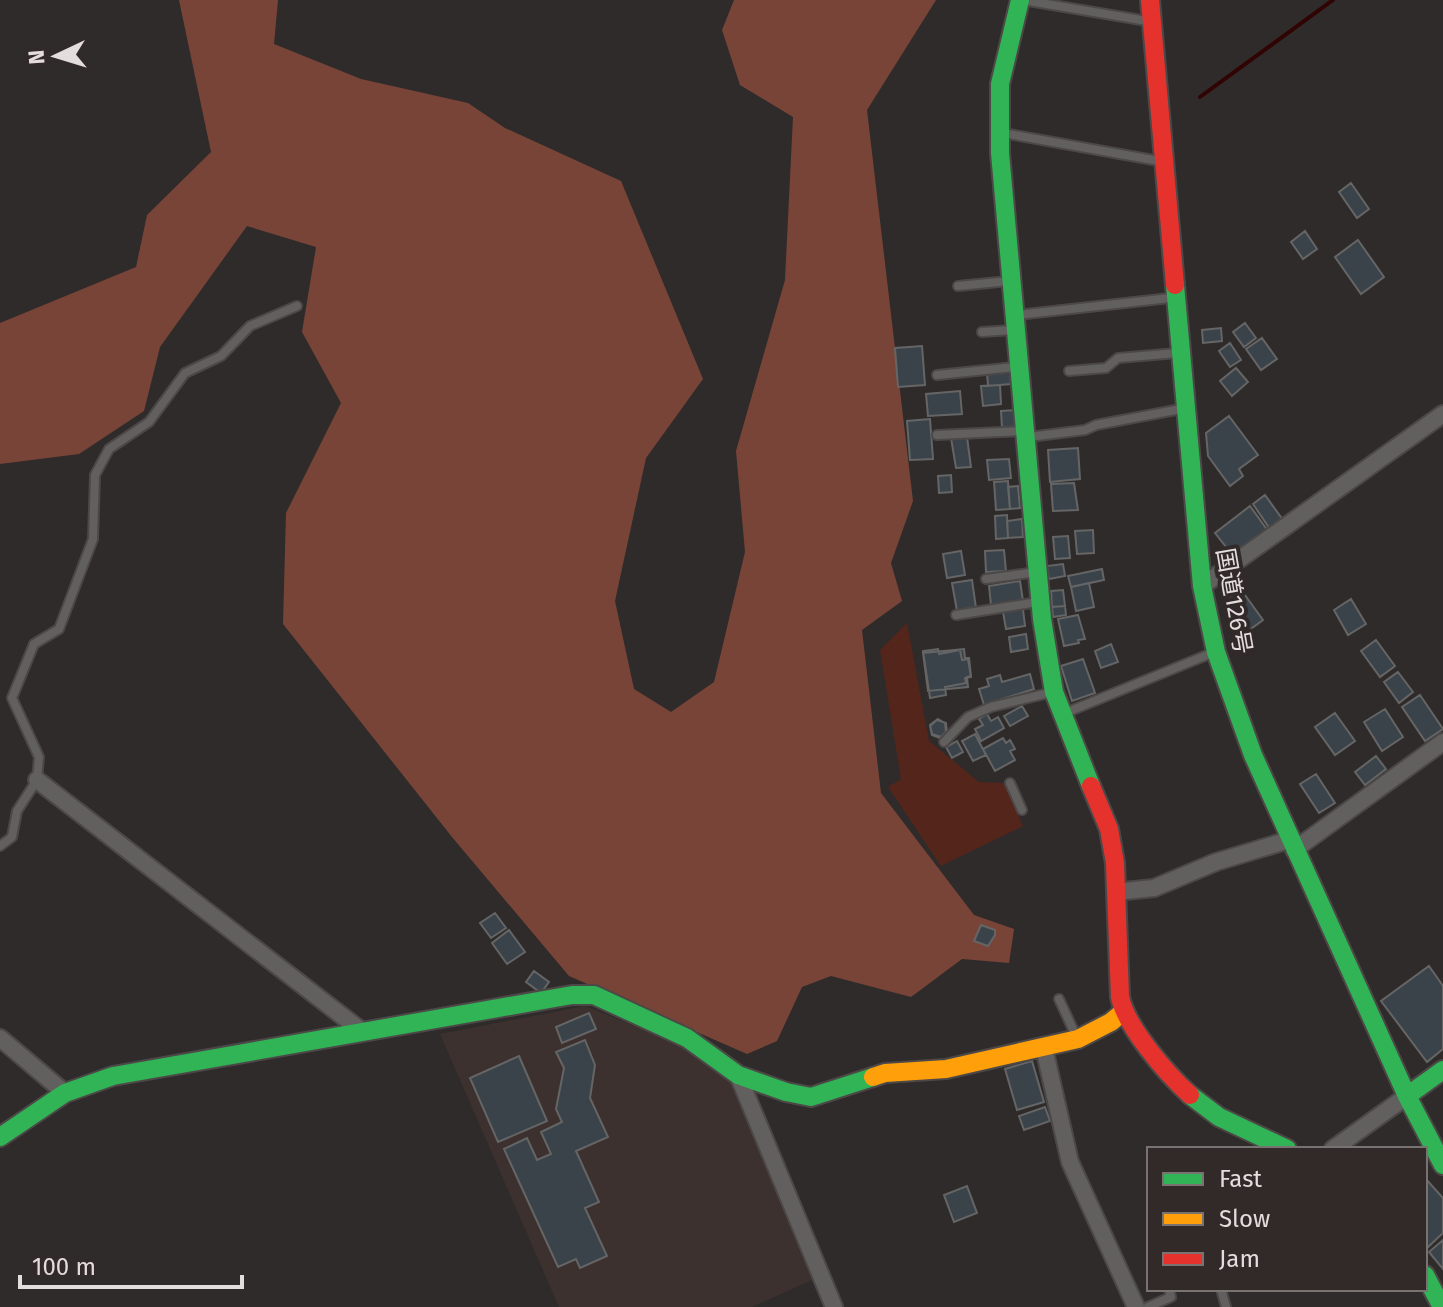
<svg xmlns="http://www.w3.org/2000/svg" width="1443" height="1307" viewBox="0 0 1443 1307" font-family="'Fira Sans','Noto Sans JP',sans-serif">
	<rect width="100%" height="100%" fill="#2f2b2a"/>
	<!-- built -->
	<path fill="#3c312e" d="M585,1006L675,1042L731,1083L812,1280L752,1307H559L440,1034Z"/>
	<!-- green -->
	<path fill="#54251b" d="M907,623L929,741L979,782L1004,783L1023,826L941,866L888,787L901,779L880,650Z"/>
	<!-- forest -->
	<path fill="#794438" d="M179,0H278L274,44L361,79L468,103L505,128L621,181L703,379L646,458L615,601L634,689L671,712L714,682L745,552L736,451L785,280L793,117L740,85L722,30L734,0H936L867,110L913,501L891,563L902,601L862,630L881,793L974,915L1014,929L1009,963L962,959L911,997L831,976L802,987L777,1041L747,1054L569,976L452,837L283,624L286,513L341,403L302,332L316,247L247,226L160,347L144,411L79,454L0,464V323L136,267L147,215L211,152Z"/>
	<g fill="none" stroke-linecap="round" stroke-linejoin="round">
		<!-- stream -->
		<path stroke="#310404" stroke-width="4" d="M1200,97L1333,0"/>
	</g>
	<!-- building -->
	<path fill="#3a434a" stroke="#656565" stroke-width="2" d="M1351,183L1369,209L1357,218L1339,192Z
		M1305,231L1317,249L1303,259L1291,242Z
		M1358,240L1384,277L1361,294L1335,257Z
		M1245,323L1256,338L1244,347L1233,332Z
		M1221,328L1222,341L1203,343L1202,330Z
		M1262,338L1277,359L1261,370L1246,349Z
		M1230,343L1241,360L1230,367L1219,351Z
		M922,346L925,385L898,387L895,348Z
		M1236,368L1248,382L1232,396L1220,381Z
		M1010,372L1011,384L988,386L987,373Z
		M1000,385L1001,404L983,406L981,386Z
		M960,391L962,414L928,416L926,394Z
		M1017,410L1018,426L1002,428L1001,411Z
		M1229,416L1258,455L1239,469L1243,476L1230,486L1208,456L1206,433Z
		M930,419L933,459L910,460L907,421Z
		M967,437L971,467L956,468L951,438Z
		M1078,448L1080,479L1050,482L1048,450Z
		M1009,459L1011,478L989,480L987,460Z
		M951,475L952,492L939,493L938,476Z
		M1008,481L1010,509L996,510L994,482Z
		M1074,483L1078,510L1053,511L1051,484Z
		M1018,486L1020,508L1010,509L1008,487Z
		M1265,495L1283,520L1270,529L1253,504Z
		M1250,506L1268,531L1217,568L1216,554L1226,547L1215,533Z
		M1007,515L1008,538L996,539L995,516Z
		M1022,519L1023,537L1008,538L1007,521Z
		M1093,530L1094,553L1077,554L1075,531Z
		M1068,536L1070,558L1055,559L1053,537Z
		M1004,550L1006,571L986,572L985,551Z
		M961,551L965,575L947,578L943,554Z
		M1063,564L1065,576L1049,579L1047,566Z
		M1102,569L1104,580L1071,587L1068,576Z
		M972,580L976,608L957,611L952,583Z
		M1020,581L1023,601L991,605L989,586Z
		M1089,583L1094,607L1076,611L1071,587Z
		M1237,584L1263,620L1248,631L1222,594Z
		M1063,590L1065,606L1052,607L1051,591Z
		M1351,599L1366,624L1348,635L1334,610Z
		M1065,606L1066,615L1053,617L1052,607Z
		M1023,609L1025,626L1006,629L1003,612Z
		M1078,615L1085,639L1078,640L1079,643L1064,646L1058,619Z
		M1026,634L1028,649L1011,652L1009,637Z
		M1376,640L1395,666L1380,677L1361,651Z
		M1111,644L1118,662L1101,668L1095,651Z
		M938,649L939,654L960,650L962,660L968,659L971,677L965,678L966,683L945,687L946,695L930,698L923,651Z
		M964,649L965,658H969L971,676L967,677L968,687L928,691L923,653Z
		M1083,659L1095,693L1072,701L1061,666Z
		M1398,672L1413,692L1399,703L1384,682Z
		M1030,674L1034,689L984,705L979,689L989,686L987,679L1000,675L1002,682Z
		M1420,695L1443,729L1425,741L1402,707Z
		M1022,706L1028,716L1010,726L1004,716Z
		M1385,709L1403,737L1382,751L1364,722Z
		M1335,713L1355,741L1335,755L1315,727Z
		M987,714L991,721L998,717L1004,728L981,741L975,729L983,725L979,719Z
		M938,719L945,723L946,732L941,737L932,734L930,725Z
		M937,720L946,723L947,732L940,738L932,735L930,726Z
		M975,734L986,755L973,761L962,741Z
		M1003,738L1006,743L1010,740L1015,749L1010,751L1015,760L995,771L983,749Z
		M957,741L963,752L952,758L946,747Z
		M1376,756L1386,769L1365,785L1355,772Z
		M1316,774L1335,803L1319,813L1300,784Z
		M495,913L506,928L491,938L480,923Z
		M981,925L995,930V935L988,946L974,941Z
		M509,930L525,952L507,964L492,943Z
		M1429,966L1443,986V1049L1427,1062L1381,1001Z
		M534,971L549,982L541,993L526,982Z
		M589,1013L596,1029L562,1043L556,1027Z
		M585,1040L595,1065L590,1098L608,1137L576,1151L599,1202L585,1208L607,1256L580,1268L576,1259L558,1267L504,1149L527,1138L537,1160L551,1154L541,1132L562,1122L556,1109L564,1068L556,1052Z
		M519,1056L547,1121L498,1142L470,1078Z
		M1032,1061L1044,1102L1017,1110L1005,1069Z
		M1045,1107L1050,1121L1024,1130L1019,1116Z
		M1425,1178L1443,1198V1233L1428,1247L1425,1244Z
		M967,1186L977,1213L954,1222L944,1195Z
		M1443,1240V1269L1429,1252Z"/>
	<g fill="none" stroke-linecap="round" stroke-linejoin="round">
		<!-- lane casing -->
		<g stroke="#4c4848" stroke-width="12">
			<path id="lane" d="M1023,0L1147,21
				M1003,133L1159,161
				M958,286L1009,281
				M1017,315L1170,298
				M982,332L1013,330
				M1069,371L1106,368L1118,358L1177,353
				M937,375L1015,367
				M937,435L1024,431
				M1029,437L1085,430L1096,425L1181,409
				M986,579L1037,572
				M956,615L1038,602
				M1065,713L1212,653
				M944,742L968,717L991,707L1053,692
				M1010,783L1022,810
				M0,846L12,837L17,811L37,780L39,757L12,698L34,644L59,629L93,539L95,475L109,449L149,422L185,373L221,356L250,326L297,306
				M1059,999L1077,1038
				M1221,1289L1226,1307
				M1148,1307L1171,1297L1169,1289"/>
		</g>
		<!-- street casing -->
		<g stroke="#4c4848" stroke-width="20">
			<path id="street" d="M1202,586L1443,414
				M37,780L363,1032
				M1294,850L1443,742
				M1115,892L1154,888L1216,862L1289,840
				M0,1038L65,1093
				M1044,1048L1070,1162L1136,1307
				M738,1075L834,1307
				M1333,1149L1407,1096"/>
		</g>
		<!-- fast casing -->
		<g stroke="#4c4848" stroke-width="22">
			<path id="fast" d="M1020,0L1000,84V153L1042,619L1054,692L1091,786
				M1175,285L1202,586L1216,652L1253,755L1407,1096L1443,1165
				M1190,1095L1219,1117L1287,1149
				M1407,1096L1443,1070
				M0,1137L65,1093L113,1076L572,995H594L687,1038L738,1075L786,1092L811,1097L873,1077
				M1425,1275L1442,1307"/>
		</g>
		<!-- slow casing -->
		<g stroke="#4c4848" stroke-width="22">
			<path id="slow" d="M873,1077L885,1073L946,1069L1078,1039L1111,1022L1123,1012"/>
		</g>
		<!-- jam casing -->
		<g stroke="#4c4848" stroke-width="22">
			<path id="jam" d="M1150,0L1175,285
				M1091,786L1109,829L1115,863L1120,997C1126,1027 1167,1074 1190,1095"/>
		</g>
		<!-- lane -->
		<use href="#lane" stroke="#625f5f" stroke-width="8"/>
		<!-- street -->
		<use href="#street" stroke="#625f5f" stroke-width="16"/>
		<!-- fast -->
		<use href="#fast" stroke="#30b455" stroke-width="18"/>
		<!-- slow -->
		<use href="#slow" stroke="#ff9f0a" stroke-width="18"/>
		<!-- jam -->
		<use href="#jam" stroke="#e5322d" stroke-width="18"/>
	</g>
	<g text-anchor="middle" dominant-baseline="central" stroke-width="8" stroke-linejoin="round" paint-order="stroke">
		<!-- street labels -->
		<g font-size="24" fill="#e3dedd" stroke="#312a28">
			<text transform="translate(1234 601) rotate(80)">国道126号</text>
		</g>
	</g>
	<!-- legend -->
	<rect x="1147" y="1147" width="280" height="144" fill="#312a28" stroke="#787270" stroke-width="2"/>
	<rect x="1163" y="1173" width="40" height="12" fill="#30b455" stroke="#787270" stroke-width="2"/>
	<text x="1219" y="1187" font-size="24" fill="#e3dedd">Fast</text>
	<rect x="1163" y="1213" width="40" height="12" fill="#ff9f0a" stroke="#787270" stroke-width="2"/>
	<text x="1219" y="1227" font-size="24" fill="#e3dedd">Slow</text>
	<rect x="1163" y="1253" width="40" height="12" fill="#e5322d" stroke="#787270" stroke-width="2"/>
	<text x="1219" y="1267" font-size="24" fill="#e3dedd">Jam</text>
	<!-- north arrow -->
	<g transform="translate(56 56) rotate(266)" stroke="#312a28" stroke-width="6" paint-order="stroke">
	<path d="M0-6L14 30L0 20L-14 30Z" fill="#e3dedd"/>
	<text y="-12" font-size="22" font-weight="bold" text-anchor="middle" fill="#e3dedd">N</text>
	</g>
	<!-- scale -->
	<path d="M20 1275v12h222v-12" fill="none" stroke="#e3dedd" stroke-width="4"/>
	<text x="32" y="1275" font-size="24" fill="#e3dedd" stroke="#312a28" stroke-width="6" paint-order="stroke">100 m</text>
</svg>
